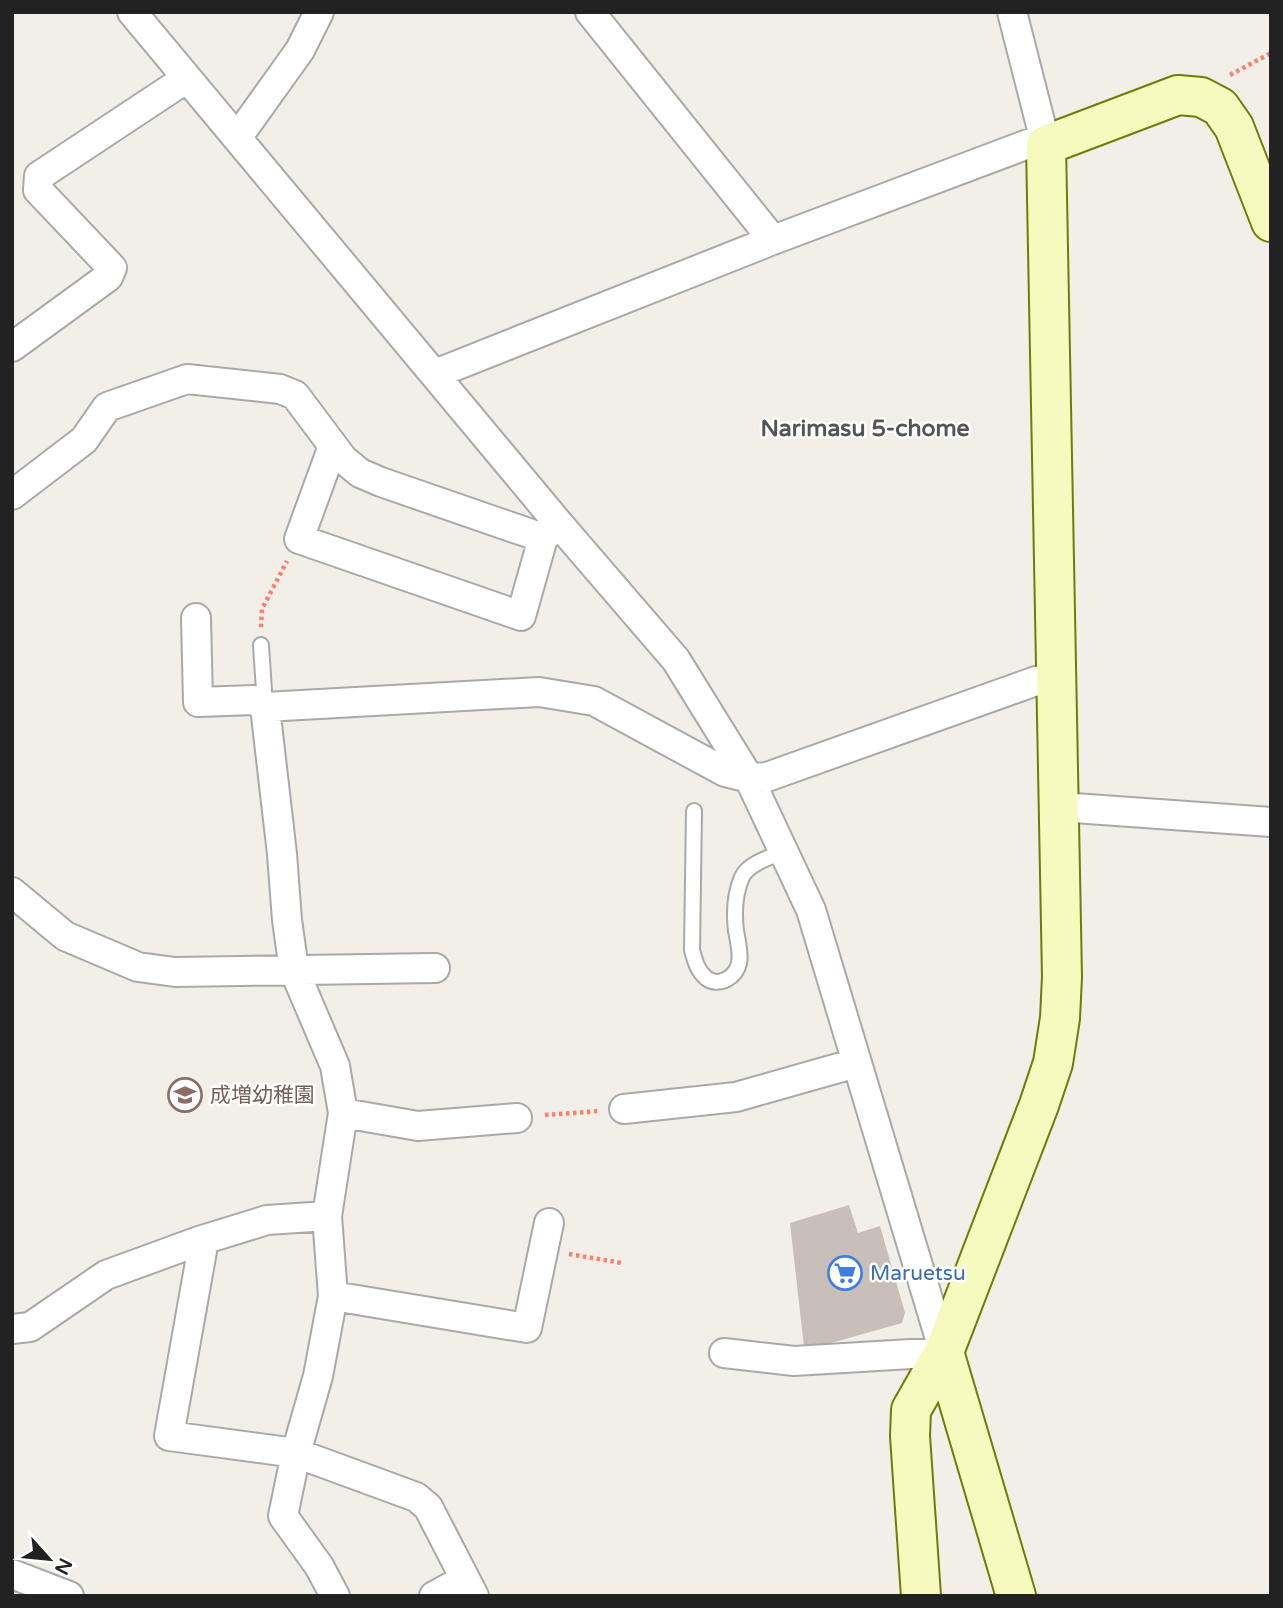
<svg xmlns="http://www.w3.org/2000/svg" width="1283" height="1608" viewBox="0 0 1283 1608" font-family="'Varela Round','Noto Sans JP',sans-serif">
	<rect width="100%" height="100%" fill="#f2efe9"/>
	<!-- building -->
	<path fill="#c7bfb8" d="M849,1205L858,1233L880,1226L905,1313L902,1323L817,1347H804L790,1223Z"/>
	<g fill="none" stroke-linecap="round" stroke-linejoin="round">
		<!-- lane casing -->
		<g stroke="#a9a9a9" stroke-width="18">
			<path id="lane" d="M261,645L265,706
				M694,811L692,950C695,961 697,970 706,978C719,988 736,977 739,963C741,954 738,941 736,931C734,914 735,893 742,877C748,864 770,857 783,852"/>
		</g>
		<!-- street casing -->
		<g stroke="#a9a9a9" stroke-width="32">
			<path id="street" d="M132,12L559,524L676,660L749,778L811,910L944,1352L794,1361L724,1353
				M590,12L773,240
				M1012,12L1046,145
				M237,138L300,50L319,12
				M12,347L108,277L112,268L38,190L39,176L187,78
				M435,374L773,240L1044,138
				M333,446L299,539L521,616L543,538
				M12,495L84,440L107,407L187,379L280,389L295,395L343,459L360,473L381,482L543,538L559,524
				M196,618L198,702L254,700L265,707L539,692L594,701L725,772L749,778L767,777L1036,681L1057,679
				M265,707L282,854L287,920L294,970L335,1066L343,1113L327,1216L333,1296L318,1376L296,1453L283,1516L319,1566L335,1596
				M1060,807L1271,822
				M12,892L65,936L138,967L175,972L435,968
				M624,1109L736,1097L856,1063
				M343,1113L418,1126L517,1118
				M199,1241L202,1251L169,1436L296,1453L416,1497L428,1507L474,1596
				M333,1296L527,1328L549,1223
				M12,1329L30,1327L106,1275L199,1241L267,1220L327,1216
				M12,1574L69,1596
				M434,1596L465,1579"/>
		</g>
		<!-- secondary casing -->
		<g stroke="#707d05" stroke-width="42">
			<path id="secondary" d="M944,1352L1016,1596
				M921,1596L910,1436L911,1410L944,1352L1039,1105L1053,1063L1060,1018L1062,977L1046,145L1178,95L1201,97L1220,107L1234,127L1271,222"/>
		</g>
		<!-- path -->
		<path stroke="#fa8072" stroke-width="4.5" stroke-dasharray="3.5 3.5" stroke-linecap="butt" d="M1230,75L1271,53
			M261,627L262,609L287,561
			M545,1115L599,1111
			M569,1254L622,1263"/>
		<!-- lane -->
		<use href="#lane" stroke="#fff" stroke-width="14"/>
		<!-- street -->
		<use href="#street" stroke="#fff" stroke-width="28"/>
		<!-- secondary -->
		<use href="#secondary" stroke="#f7fabf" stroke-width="38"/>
	</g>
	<!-- icons -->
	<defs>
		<g id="school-ring" transform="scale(1.75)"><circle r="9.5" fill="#fff" stroke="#8d6e63" stroke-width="1.5"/><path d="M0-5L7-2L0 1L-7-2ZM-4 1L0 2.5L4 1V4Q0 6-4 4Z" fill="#8d6e63"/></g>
		<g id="supermarket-ring" transform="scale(1.75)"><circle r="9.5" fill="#fff" stroke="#3f7fe0" stroke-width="1.5"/><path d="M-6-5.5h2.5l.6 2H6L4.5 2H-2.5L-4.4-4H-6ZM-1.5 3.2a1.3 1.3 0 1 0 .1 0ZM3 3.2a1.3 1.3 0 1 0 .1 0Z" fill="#3f7fe0"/></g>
	</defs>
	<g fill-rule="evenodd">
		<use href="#school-ring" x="185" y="1095"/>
		<use href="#supermarket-ring" x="845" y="1273"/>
	</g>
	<g text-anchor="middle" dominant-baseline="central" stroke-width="5" stroke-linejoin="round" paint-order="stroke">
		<!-- education labels -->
		<g font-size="21" fill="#785e54" stroke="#fff" text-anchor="start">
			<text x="210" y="1095">成増幼稚園</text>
		</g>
		<!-- shop labels -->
		<g font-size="21" fill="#366cbe" stroke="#fff" text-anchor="start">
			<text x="870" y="1273">Maruetsu</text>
		</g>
		<!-- neighbourhood labels -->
		<g font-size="23" font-weight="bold" fill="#555" stroke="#fff">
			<text x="865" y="429">Narimasu 5-chome</text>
		</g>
	</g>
	<!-- border -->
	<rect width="1283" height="1608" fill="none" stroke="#222222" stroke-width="28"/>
	<!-- north arrow -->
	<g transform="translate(49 1559) rotate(117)" stroke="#ffffff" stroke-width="5" paint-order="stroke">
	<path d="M0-5L12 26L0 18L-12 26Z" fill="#222222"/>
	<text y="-10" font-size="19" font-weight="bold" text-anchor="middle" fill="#222222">N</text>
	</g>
</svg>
